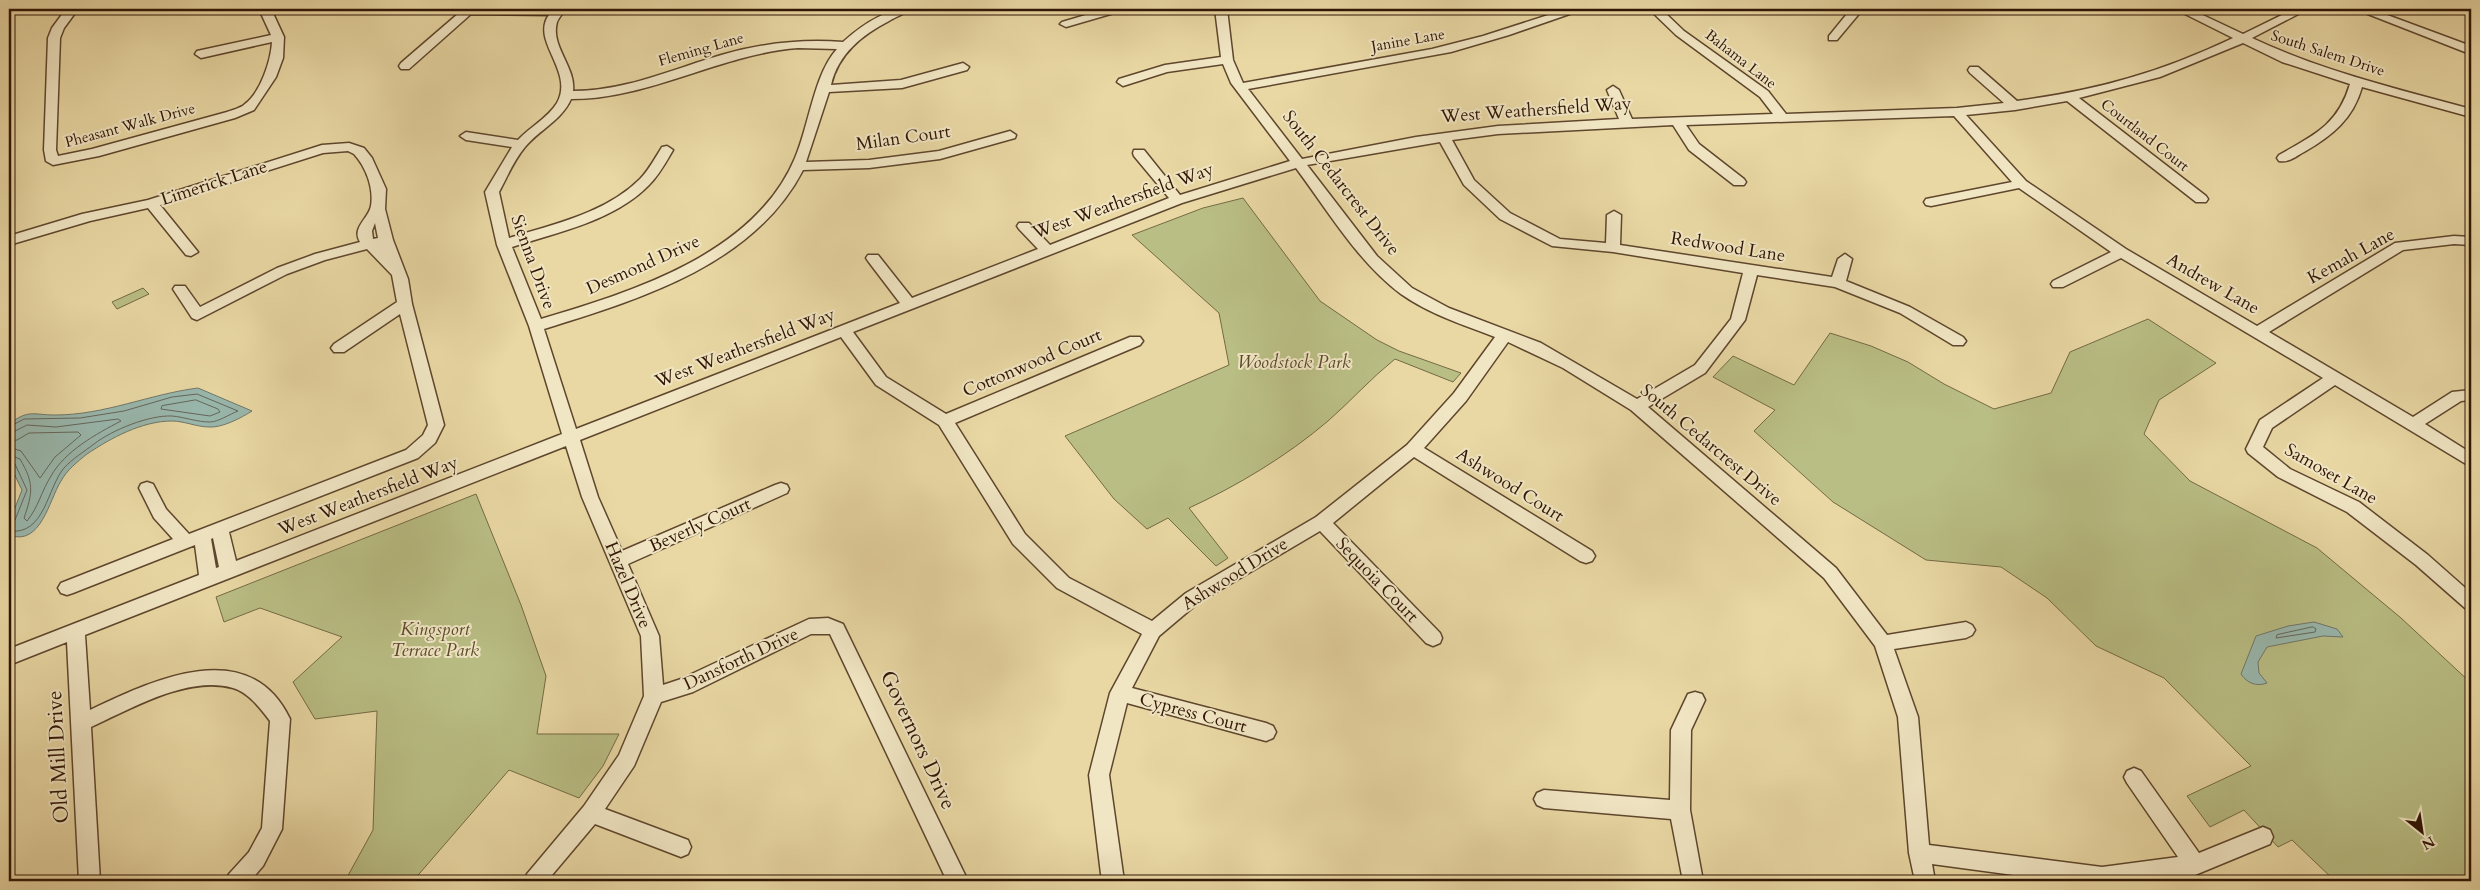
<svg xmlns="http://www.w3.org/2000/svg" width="2480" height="890" viewBox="0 0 2480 890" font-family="Cardo,serif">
	<rect width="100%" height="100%" fill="#e9d8a4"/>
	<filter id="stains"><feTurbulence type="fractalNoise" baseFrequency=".004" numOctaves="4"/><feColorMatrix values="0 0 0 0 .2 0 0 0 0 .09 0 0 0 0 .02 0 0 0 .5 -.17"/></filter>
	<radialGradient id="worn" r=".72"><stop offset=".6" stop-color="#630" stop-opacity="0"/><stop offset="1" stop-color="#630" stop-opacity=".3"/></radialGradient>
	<!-- green -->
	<path fill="#b9be84" stroke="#746a44" d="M1243,198L1320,301L1377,340L1399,351L1461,373L1453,382L1395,359C1371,378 1351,401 1328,421C1287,456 1237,486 1189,508L1228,558L1216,566L1168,518L1147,529L1114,499L1065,436L1229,365L1219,313L1132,235L1203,208Z
		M143,288L149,294L117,309L112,302Z
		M2148,319L2216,363L2159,400L2144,434L2190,481L2317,548L2401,618L2471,683V881H2335L2292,840L2278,847L2244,810L2210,827L2187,796L2251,766L2164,678L2096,646L2047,598L2001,567L1926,560L1833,502L1754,431L1775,410L1713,377L1733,356L1794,385L1830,333L1871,346L1908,362L1944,384L1994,409L2051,393L2070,352Z
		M476,494L521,605L546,676L537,734H619L603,766L579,798L509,770L413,881H345L373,830L377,711L315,719L293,682L342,637L260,608L224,622L216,597Z"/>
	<!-- water -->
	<path fill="#99b8ae" stroke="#6f776a" d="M198,388L252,411C241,418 222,428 209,427C197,427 184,421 172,421C142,421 111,438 87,454C77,462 67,470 61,481C49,500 41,547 9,535V523L22,490L9,463V424C29,409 33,415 55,415C105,415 150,394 198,388Z
		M2314,622L2337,629L2343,637L2323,636L2267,647L2258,662L2259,673L2267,683C2256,687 2247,683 2241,674L2256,636L2288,626Z"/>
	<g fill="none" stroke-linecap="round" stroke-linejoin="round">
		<!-- shore -->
		<path stroke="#64665a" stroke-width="1" d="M196,400L218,409L220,412L210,416L161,409L162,406Z
			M9,427L24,419L80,418L124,411L172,397L197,394L238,411C230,414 218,422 210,422C197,422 184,417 172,416C149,415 112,430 94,444C85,451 72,459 64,468C47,488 45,536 9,531
			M9,434L27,425L56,427L118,419L121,421C96,434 65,451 51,476C41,492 39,506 27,521L24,518C33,492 34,483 20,459L9,455
			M9,441L17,440L29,433L78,432L81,435L55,457L40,478L21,451L9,447
			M9,461L15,464L27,490L15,520L9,523
			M2313,627L2316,629L2315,632L2276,638L2277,635Z"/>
		<!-- minor casing -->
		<g stroke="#5e462d" stroke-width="3">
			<path id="minor" d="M66,9H78L64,28L60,38L56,150L58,156L92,149L227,112C232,110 241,108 245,104C261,92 271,60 272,42L201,58L195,54L197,51L271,35L259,9H271L284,37L283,58L276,77L254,110L235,118L99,156L53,165L46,161L44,150L48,38L52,28Z
				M448,9H566C563,13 559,17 557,22C550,46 576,67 573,91C627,91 675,68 725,54C764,43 803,39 843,42C861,26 884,9 909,9C905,14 895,17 889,21C862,35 838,54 831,85L901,80L963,63L969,67L967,70L902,88L829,92L806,162L869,160L939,151L1010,131L1016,135L1015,138L940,159L869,168L803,170C754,265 640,299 544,329L576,429L900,303L868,261L866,258L868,255H878L912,298L1038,249L1019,229L1017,226L1019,223H1029L1050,245L1169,198L1134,156L1133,153L1134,150H1144L1180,195L1290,161L1231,83L1223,64L1167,72L1123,86L1117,82L1119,79L1165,65L1221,57L1215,9H1227L1233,60L1243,83L1432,49L1483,36L1567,9H1584L1509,35L1451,52L1248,89L1302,159L1416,137L1498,126L1619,119L1607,90L1613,86L1619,90L1632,119L1773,114L1760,97L1676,35L1649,9H1661L1684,31L1768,91L1786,114L1957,108L2004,103L1970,73L1968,70L1970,67H1978L2017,101C2098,90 2159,73 2233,38L2175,9H2190L2243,34L2294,9H2308L2252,38C2322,71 2397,89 2471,109V117L2362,87C2353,119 2332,136 2304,152C2296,156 2289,163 2279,161L2277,158L2279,155C2314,135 2338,125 2350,84L2282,62L2243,43L2160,77L2079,98L2206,196L2208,199L2206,202H2196L2067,101L2015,110L1966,115L2026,181L2126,249L2257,326L2395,243L2454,236L2471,237V245L2454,244L2403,250L2269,332L2413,417L2452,392L2471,390V400L2461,401L2425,424L2471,453V467L2335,385L2272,428L2263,447L2290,469L2359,502L2428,555L2471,593V610L2465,608L2416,565L2347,512L2278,477L2248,453L2246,449L2260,420L2323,378L2121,258L2063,287H2053L2051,284L2053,281L2111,252L2019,188L1931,206L1926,205L1924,202L1926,199L2012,182L1954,116L1686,125L1699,144L1744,179L1746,182L1744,185H1734L1689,150L1673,125L1498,134L1452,140L1474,180L1510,213L1560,239L1606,243L1607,215L1614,211L1621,215L1620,245L1832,277L1838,259L1845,254L1852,259L1846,281L1910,307L1963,337L1966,341L1963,345H1953L1900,313L1835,287L1757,275L1745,320L1705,373L1648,407L1836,568L1887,635L1966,622L1972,625L1975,630L1972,635L1966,638L1894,649L1918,717L1929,845L2102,867L2178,857L2127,783L2124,777L2127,771L2134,768L2141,771L2199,853L2263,827L2270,830L2273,837L2270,844L2195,875L2146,881H2059L1932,864L1935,881H1915L1909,853L1898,717L1875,646L1824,578L1631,410L1563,368L1508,342L1466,401L1424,448L1592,551L1595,556L1592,561L1586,563L1580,561L1414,457L1333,523L1440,633L1442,638L1440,643L1433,646L1426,643L1320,531L1198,603L1159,636L1132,688L1266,723L1273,726L1276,732L1273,738L1266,741L1127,703L1109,775L1123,874L1126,881H1105L1101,874L1089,775L1110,693L1142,634L1057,588L1013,544L939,425L876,385L841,337L580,440L598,497L622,551L775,485L781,483L787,485L789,489L787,493L628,564L659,636L663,685L681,679L809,619L828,618L843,624L968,881H947L830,634H811L693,692L661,702L634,766L605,809L688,840L691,847L688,854L681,857L595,824L547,881H524L527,874L584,806L619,755L644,696L641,636L582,497L566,446L85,635L90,710C151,681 249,633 290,719L282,829L263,866L250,881H225L229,874L249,852L262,828L270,721C261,709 248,692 233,688C188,675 131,709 91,727L100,881H79L67,642L9,665V649L199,575L195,545L73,593L67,595L61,593L58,588L61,583L173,539L154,518L139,488L141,484L147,482L153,484L166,509L189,534L406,450L423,435L428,425L400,314L344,352H334L331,348L334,344L397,302L392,275L367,249L325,260L287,274L197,320L192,318L173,289L175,286H185L200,307L277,268L315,254L360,242C351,228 369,218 371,206C374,188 366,167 354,154L348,151L323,153L160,205L198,252L191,256L186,255L148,208L90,221L9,245V236L82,214L148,200L322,145L349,143L364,148L372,158L386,189L385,209L393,240L408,279L412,304L444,425L435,443L418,458L229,532L236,561L562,434L529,326L497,245L485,192L512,147L466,140L460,136L466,132L518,140C530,127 548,118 557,103C575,71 530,41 549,15L471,14L409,69H401L399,66L401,63L459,13ZM798,48L837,49C814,74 809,126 795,158C755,254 632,292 541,319L512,247C558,232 614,221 649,185C659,175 666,162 673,150L667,146L662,147C655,158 649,170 640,179C606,213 554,224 509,238L499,192C507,177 514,160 525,147C539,130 562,120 571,99C650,99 720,54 798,48ZM1440,142L1464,185L1500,219L1552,246L1613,252L1743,273L1731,319L1695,365L1637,399L1541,343L1449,308L1412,288L1377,256L1307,165ZM1296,168C1328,211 1358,262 1401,294C1429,314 1464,325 1495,337L1454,393L1407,445L1316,517L1186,593L1152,621L1069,578L1025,534L955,423L1140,345L1143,341L1140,337H1130L946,414L886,377L853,332L1182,203ZM375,223L378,238L373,239L372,231ZM213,538L219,567L216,568L211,539Z
				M1106,9H1123L1121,11L1066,27L1060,24L1062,22Z
				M1851,9H1863L1837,40H1829V36Z
				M1981,9H2016C2009,15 1988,15 1981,9Z
				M2355,9H2371L2471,46V52H2465Z
				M1695,692L1702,694L1705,700L1691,730L1690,810L1703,881H1683L1671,819L1544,808L1537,805L1534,799L1537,793L1544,790L1670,800L1671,730L1688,694Z"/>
		</g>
		<!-- minor -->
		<use href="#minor" fill="#f1e6c4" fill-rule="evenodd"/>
	</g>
	<g text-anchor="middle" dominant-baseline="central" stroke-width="4" stroke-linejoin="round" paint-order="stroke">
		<!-- far-street labels -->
		<g font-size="15" fill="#301505" stroke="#f1e6c4">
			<text transform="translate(1408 40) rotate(-10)">Janine Lane</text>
			<text transform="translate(701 49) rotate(-16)">Fleming Lane</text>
			<text transform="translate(2328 53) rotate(18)">South Salem Drive</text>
			<text transform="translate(1741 59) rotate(38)">Bahama Lane</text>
			<text transform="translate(130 125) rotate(-15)">Pheasant Walk Drive</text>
			<text transform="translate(2145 135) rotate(38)">Courtland Court</text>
		</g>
		<!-- street labels -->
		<g font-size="18" fill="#301505" stroke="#f1e6c4">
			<text transform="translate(1536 110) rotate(-4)">West Weathersfield Way</text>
			<text transform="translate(903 138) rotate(-8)">Milan Court</text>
			<text transform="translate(214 183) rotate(-18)">Limerick Lane</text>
			<text transform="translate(1341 183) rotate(52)">South Cedarcrest Drive</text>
			<text transform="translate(1123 201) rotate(-20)">West Weathersfield Way</text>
			<text transform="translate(1728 247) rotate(9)">Redwood Lane</text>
			<text transform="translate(2351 256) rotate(-29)">Kemah Lane</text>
			<text transform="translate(533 262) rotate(70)">Sienna Drive</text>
			<text transform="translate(643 265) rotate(-24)">Desmond Drive</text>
			<text transform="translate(2213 284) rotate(30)">Andrew Lane</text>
			<text transform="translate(745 348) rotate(-21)">West Weathersfield Way</text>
			<text transform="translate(1032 363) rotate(-23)">Cottonwood Court</text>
			<text transform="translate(1711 445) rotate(40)">South Cedarcrest Drive</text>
			<text transform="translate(2331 474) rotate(30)">Samoset Lane</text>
			<text transform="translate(1510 485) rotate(32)">Ashwood Court</text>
			<text transform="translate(368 496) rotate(-21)">West Weathersfield Way</text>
			<text transform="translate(700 525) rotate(-24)">Beverly Court</text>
			<text transform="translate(1235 574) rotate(-32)">Ashwood Drive</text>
			<text transform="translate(1377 580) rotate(46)">Sequoia Court</text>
			<text transform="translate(628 585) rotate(67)">Hazel Drive</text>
			<text transform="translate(741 659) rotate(-25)">Dansforth Drive</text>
			<text transform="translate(1193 713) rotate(15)">Cypress Court</text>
		</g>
		<!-- park labels -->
		<g font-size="18" font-style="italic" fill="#59482b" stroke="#f1e6c4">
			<text x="1294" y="362">Woodstock Park</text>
			<text x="435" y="629">Kingsport<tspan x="435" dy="21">Terrace Park</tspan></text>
		</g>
		<!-- near-street labels -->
		<g font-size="21" fill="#301505" stroke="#f1e6c4">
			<text transform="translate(918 740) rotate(65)">Governors Drive</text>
			<text transform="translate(58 757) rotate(-93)">Old Mill Drive</text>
		</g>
	</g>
	<!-- margin -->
	<rect width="2480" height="890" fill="none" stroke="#e9d8a4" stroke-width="30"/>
	<rect x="10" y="10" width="2460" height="870" fill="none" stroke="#301505" stroke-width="2.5"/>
	<rect x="15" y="15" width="2450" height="860" fill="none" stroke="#301505"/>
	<!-- north arrow -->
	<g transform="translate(2422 832) rotate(150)" stroke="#f1e6c4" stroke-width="4" paint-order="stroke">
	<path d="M0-4L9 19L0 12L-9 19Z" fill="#301505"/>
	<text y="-8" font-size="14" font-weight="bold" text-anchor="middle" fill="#301505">N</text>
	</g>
	<rect width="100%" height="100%" filter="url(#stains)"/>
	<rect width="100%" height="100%" fill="url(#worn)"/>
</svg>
